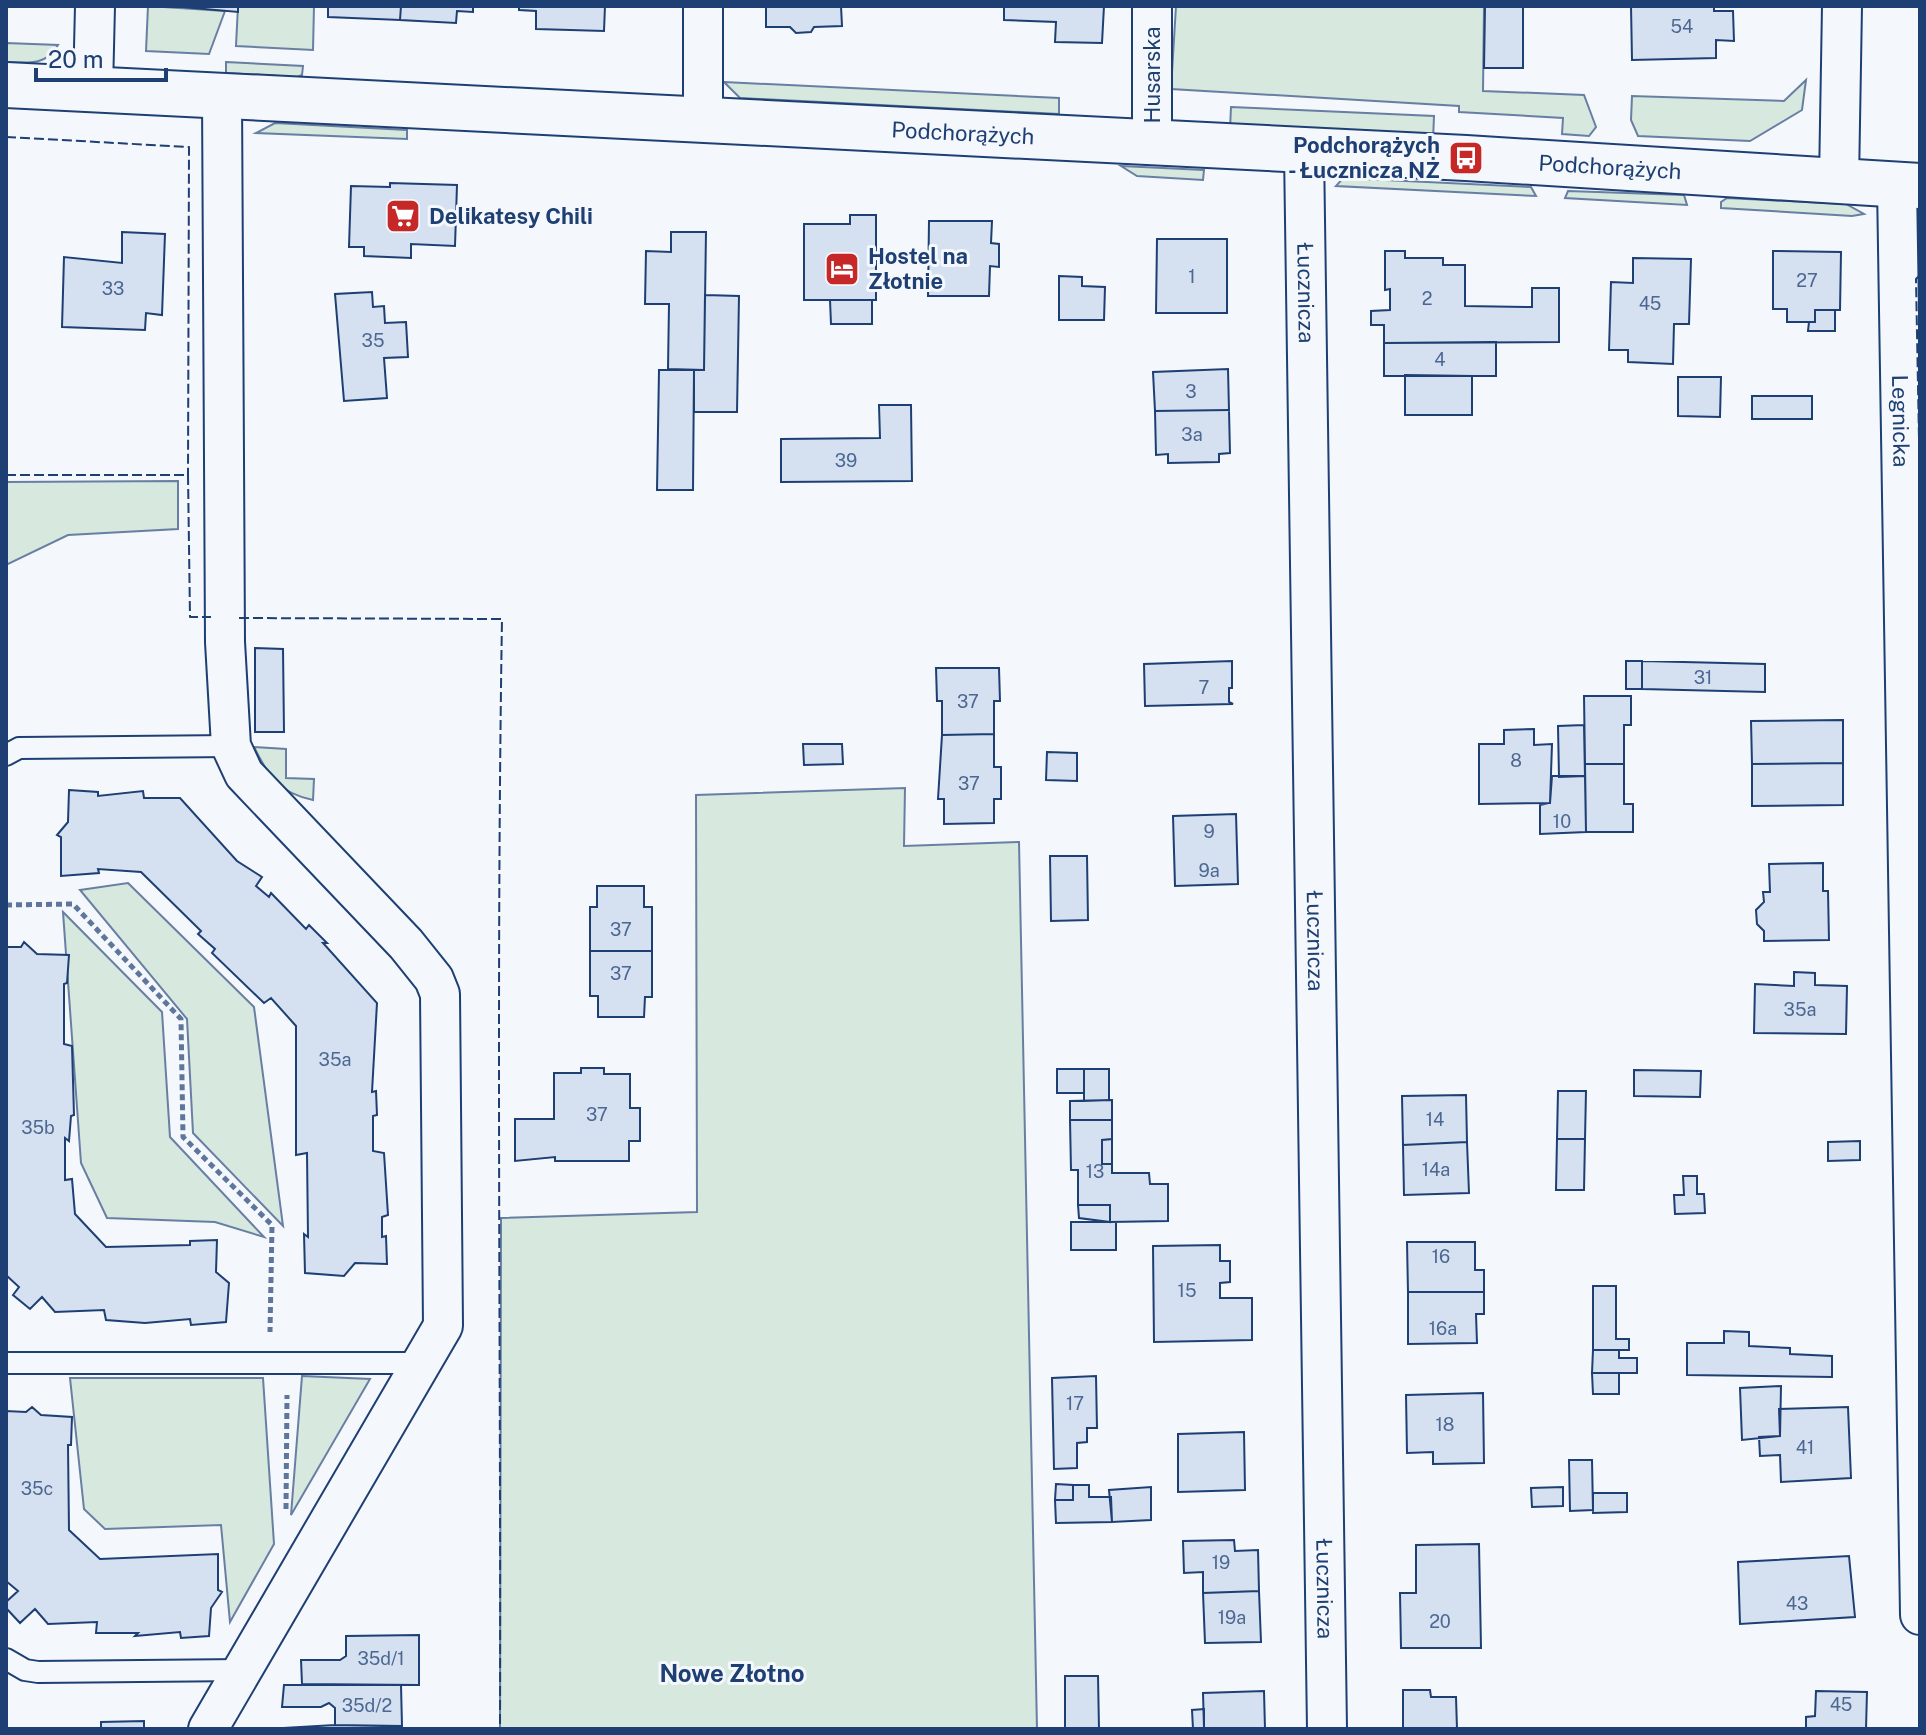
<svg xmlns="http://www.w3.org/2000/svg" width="1926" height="1735" viewBox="0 0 1926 1735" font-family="'Public Sans',sans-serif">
	<rect width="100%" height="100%" fill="#f4f7fb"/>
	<!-- green -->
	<path fill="#d7e8df" stroke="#687fa3" stroke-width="2" d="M148,6L225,11L209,54L146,51Z
		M238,6H314L313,50L236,46Z
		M1176,6H1484L1483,91L1584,95L1596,127L1589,136L1562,134L1563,118L1459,112V106L1171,89Z
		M6,43L58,45C46,66 28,63 6,62Z
		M226,62L303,66L302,75L297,77L226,73Z
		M1806,80L1802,110L1750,141L1638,136L1631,120L1632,96L1784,101Z
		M724,82L1059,98V114L740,98Z
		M1231,107L1434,116L1433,141L1230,129Z
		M275,123L407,130V139L256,133Z
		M1121,166L1204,170L1203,180L1137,176Z
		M1343,178L1531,187L1536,196L1336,186Z
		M1568,191L1684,195L1687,205L1565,198Z
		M1727,198L1846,204L1864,214L1852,216L1721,208V202Z
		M178,481V529L68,535L6,565V482Z
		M254,747L286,749V778L314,779L313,800C279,793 269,777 254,747Z
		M905,788L904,846L1019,842L1037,1729H500L501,1218L697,1212L696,795Z
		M128,883L254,1007L283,1226L193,1133L187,1019L80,890Z
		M63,912L162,1012L170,1137L264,1237L215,1222L107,1218L81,1163Z
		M302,1376L370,1379L291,1515Z
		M70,1378H263L274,1544L230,1622L221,1525L105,1529L84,1509Z"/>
	<!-- building -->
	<path fill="#d5e0f0" stroke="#1d3f73" stroke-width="2" d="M171,6H238V12Z
		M328,6H401L400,20L328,17Z
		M401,6H473V12L457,11L456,23L400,20Z
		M519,6H605L604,31L536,29V11L519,10Z
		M766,6H841L842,26L814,27L811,32L796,33L790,27H766Z
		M1004,6H1104L1102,43L1055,42L1056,22L1004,20Z
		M1485,6H1523V68H1484Z
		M1631,6H1714V11H1733L1734,41L1716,40V58L1632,60Z
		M390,183L457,185L455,246L411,244V258L364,256V247H349L351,186L390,187Z
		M850,215H876V300H804V224H850Z
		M929,221H992L991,243L999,244V267L990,266L989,296H928Z
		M122,232L165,234L162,315L146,313L145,330L62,327L64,257L122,263Z
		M671,232H706L704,370L668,369L669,304H645L646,251L671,252Z
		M1157,239H1227V313H1156Z
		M1385,251H1405V258H1443V265H1465V306L1532,307V288H1559V342L1384,343V325H1371V311L1390,310V289L1385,290Z
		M1773,251L1841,252L1840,310H1815V322H1787V309H1773Z
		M1633,258L1691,259L1689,324H1674L1673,364L1628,362V350H1609L1611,282L1633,283Z
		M1059,276L1082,277V286L1105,287L1104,320H1059Z
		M372,292L373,307L384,306L385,323L406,322L408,357L384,358L387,398L344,401L335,294Z
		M705,295L739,296L737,412H694V370H704Z
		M830,300H872V324H831Z
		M1815,310H1835V331H1808L1809,322H1815Z
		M1496,342V376H1384V343Z
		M1228,369L1229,410L1155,411L1153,372Z
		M659,370H694L693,490H657Z
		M1405,375L1472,376V415H1405Z
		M1678,377H1721L1720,417L1678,416Z
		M1752,396H1812V419H1752Z
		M879,405H911L912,481L781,482V439L880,438Z
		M1229,410L1230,453L1219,454V462L1168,463V454L1156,455L1155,411Z
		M255,648L283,649L284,732H255Z
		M1232,661V688H1229V702L1233,704L1145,706L1144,664Z
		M1626,661H1642V689H1626Z
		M1642,661L1765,664V692L1642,689Z
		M936,668H999L1000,701H994V734L942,735V701H937Z
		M1584,696H1631V725H1624V764H1585Z
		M1843,720V763L1752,764L1751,721Z
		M1584,725L1585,776L1559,777L1558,726Z
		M1534,729V745L1552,744L1550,803L1479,804V744H1504V730Z
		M994,734V767H1001V799H994V823L944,824V799H938L942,735Z
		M803,744H842L843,764L804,765Z
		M1047,752L1077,753V781L1046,780Z
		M1843,763V805L1752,806V764Z
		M1585,764H1624V804H1633V832H1586Z
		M1552,776H1585L1586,832L1540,834V805L1550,803Z
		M69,790L98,792V796L143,791L144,798H180L237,861L262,877L256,886L269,897L271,893L306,929L309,925L327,943H323L377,1003L372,1092L376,1091L377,1115L373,1116V1151L384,1153L388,1215L382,1217V1237L386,1236L387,1264L355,1263L344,1276L305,1273L304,1234L308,1237L307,1153L296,1155V1026L271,998L264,1003L212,953L215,949L198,934L201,931L141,872L98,869L99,873L61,876V837L57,835L68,822Z
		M1236,814L1238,884L1175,886L1173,816Z
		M1050,856H1087L1088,920L1051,921Z
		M1823,863V891H1828L1829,940L1764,941V931L1757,924L1756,910L1764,902L1763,892H1770L1769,864Z
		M597,886H644V907H652V951H590V907H597Z
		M24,942L37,954L69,955L67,983L64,984V1044L72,1046L74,1115L71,1116L69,1141L65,1138V1180L72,1179L75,1214L106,1247L190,1245V1241L217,1240L216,1272L229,1283L226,1322L191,1325L190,1319L145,1323L106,1320L104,1310L55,1312L42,1297L30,1309L13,1295L19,1287L6,1275V947H21Z
		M590,951H652V997H645L644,1017H598V996H590Z
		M1794,972L1815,973V985L1847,986L1846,1034L1754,1033L1755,984L1794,986Z
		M581,1068H604V1074H630V1108H640V1141H629V1161H555V1157L515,1161V1119H554V1073H581Z
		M1057,1069H1084V1093H1057Z
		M1084,1069H1109V1100L1084,1101Z
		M1634,1070L1701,1071L1700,1097L1634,1096Z
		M1558,1091H1586L1585,1139H1557Z
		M1466,1095L1467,1142L1403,1145L1402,1096Z
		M1112,1100V1120H1070V1101Z
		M1070,1120H1112V1139L1102,1140V1164H1112V1173H1149L1150,1184H1168V1221L1110,1222V1205H1078V1170H1071Z
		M1112,1139V1164H1102V1140Z
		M1557,1139H1585L1584,1190H1556Z
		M1860,1141V1160L1828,1161V1142Z
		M1467,1142L1469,1193L1404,1195L1403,1145Z
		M1683,1176H1697V1194H1704L1705,1213L1675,1214L1674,1195H1684Z
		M1078,1205H1110V1222L1079,1218Z
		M1071,1222H1116V1250H1071Z
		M1407,1242H1475V1270H1484V1292H1408Z
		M1220,1245V1261H1230V1282L1220,1283V1298H1252V1340L1154,1342L1153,1246Z
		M1593,1286H1616V1339H1629V1350H1593Z
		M1408,1292H1484V1314H1476L1477,1343L1408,1344Z
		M1724,1331L1749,1332V1346L1790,1348V1354L1832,1356V1377L1687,1375V1343H1724Z
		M1593,1350H1619V1358H1637V1373H1592Z
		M1592,1373H1619V1394H1593Z
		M1096,1376L1097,1428H1087V1442L1077,1443V1468L1054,1469L1052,1378Z
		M1781,1386L1780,1436L1742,1440L1740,1388Z
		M1483,1393L1484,1463L1433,1464V1452L1407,1453L1406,1395Z
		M32,1407L41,1415L72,1417L71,1445H68L69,1530L100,1559L218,1554V1590L222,1592L211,1608L209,1636L181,1638L180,1632L135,1636L138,1633H96L97,1622L48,1624L35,1609L20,1623L6,1608V1602L18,1591L6,1581V1411L26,1412Z
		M1848,1407L1851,1478L1781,1482L1780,1455L1760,1456L1759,1437L1780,1436L1779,1409Z
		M1244,1432L1245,1490L1178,1492V1434Z
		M1569,1460H1592L1593,1510L1570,1511Z
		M1056,1484L1073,1485V1500H1055Z
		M1073,1485H1089V1497H1111L1112,1522L1056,1523L1055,1500H1073Z
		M1151,1487V1520L1112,1522L1109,1490Z
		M1563,1487V1506L1532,1507L1531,1488Z
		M1593,1493H1627V1512L1593,1513Z
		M1234,1540L1235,1551L1258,1550L1259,1591L1203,1593V1572L1184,1573L1183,1541Z
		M1479,1544L1481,1648H1401L1400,1593H1416V1545Z
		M1849,1556L1855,1617L1740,1624L1738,1562Z
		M1259,1591L1261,1642L1205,1643L1203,1593Z
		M419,1635V1685L302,1684L301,1660H340L346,1656V1636Z
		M1065,1676H1098L1099,1729H1065Z
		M284,1685H401L402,1726L335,1725V1708L329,1703L321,1707H282Z
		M1403,1690H1430L1431,1697H1456L1457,1729H1403Z
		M1264,1691L1265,1729H1193L1204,1728L1203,1693Z
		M1816,1691L1867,1692L1866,1729H1806V1717L1815,1716Z
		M1204,1709V1728L1193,1729L1192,1710Z
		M144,1721V1729H101V1722Z
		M335,1725L384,1726V1729H266Z"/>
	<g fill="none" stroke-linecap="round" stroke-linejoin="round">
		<!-- service casing -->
		<g stroke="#1d3f73" stroke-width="24">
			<path id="service" d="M6,755L19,748L231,746
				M6,1363H424
				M6,1659L25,1670L38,1672L243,1670"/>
		</g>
		<!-- minor casing -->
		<g stroke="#1d3f73" stroke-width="42">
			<g id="minor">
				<path d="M703,6V119"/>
				<path d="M93,89L95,6"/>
				<path d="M1152,144V6"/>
				<path id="s1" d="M1304,151L1327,1729"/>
				<path d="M1839,181L1842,6"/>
				<path id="s2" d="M1897,185L1920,1615"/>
				<path d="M208,1729L443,1326L440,994L434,979L406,944L244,774L231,746L225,642L222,96"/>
			</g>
		</g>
		<!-- tertiary casing -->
		<g stroke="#1d3f73" stroke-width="48">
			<g id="tertiary">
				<path id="s3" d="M6,85L1466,158L1920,186"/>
			</g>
		</g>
		<!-- path -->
		<path stroke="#5e769c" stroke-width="5" stroke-dasharray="6 4" stroke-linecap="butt" d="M6,905L73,904L181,1019L183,1137L272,1225L270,1332
			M286,1509L287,1395"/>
		<!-- service -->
		<use href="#service" stroke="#f4f7fb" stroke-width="20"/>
		<!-- minor -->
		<use href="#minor" stroke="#f4f7fb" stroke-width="38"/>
		<!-- tertiary -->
		<use href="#tertiary" stroke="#f4f7fb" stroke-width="44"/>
		<!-- fence -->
		<path stroke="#1d3f73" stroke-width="2" stroke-dasharray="10 4" stroke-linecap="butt" d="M6,137L189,147L188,475
			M1920,275L1916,279L1920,493
			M6,475H188L190,617H211
			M239,618L502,619C496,989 501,1359 500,1729"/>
	</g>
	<!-- icons -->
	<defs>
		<g id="bus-square" transform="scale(1.8)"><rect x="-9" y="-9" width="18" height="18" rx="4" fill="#c62828" stroke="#f4f7fb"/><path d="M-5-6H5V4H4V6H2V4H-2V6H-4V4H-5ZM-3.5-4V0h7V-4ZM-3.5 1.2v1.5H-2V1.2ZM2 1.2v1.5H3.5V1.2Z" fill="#fff"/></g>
		<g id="supermarket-square" transform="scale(1.8)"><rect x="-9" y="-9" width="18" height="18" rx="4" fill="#c62828" stroke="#f4f7fb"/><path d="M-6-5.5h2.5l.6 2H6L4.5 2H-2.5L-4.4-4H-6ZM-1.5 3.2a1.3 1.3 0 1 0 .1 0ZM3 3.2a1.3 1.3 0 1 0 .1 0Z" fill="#fff"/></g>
		<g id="hotel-square" transform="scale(1.8)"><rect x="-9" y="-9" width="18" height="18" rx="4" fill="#c62828" stroke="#f4f7fb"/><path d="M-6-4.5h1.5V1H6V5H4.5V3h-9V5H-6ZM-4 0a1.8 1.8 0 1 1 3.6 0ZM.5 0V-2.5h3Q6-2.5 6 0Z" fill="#fff"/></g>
	</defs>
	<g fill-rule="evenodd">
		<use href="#bus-square" x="1466" y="158"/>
		<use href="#supermarket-square" x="403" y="216"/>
		<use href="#hotel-square" x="842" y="269"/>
	</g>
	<g text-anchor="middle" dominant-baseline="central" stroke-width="6" stroke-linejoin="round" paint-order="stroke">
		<!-- number labels -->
		<g font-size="18" fill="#4b6792">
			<text x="1682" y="26">54</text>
			<text x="1192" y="276">1</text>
			<text x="1807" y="280">27</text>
			<text x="113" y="288">33</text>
			<text x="1427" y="298">2</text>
			<text x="1650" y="303">45</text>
			<text x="373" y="340">35</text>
			<text x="1440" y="359">4</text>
			<text x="1191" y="391">3</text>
			<text x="1192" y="434">3a</text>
			<text x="846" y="460">39</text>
			<text x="1703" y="677">31</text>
			<text x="1204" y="687">7</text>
			<text x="968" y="701">37</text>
			<text x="1516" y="760">8</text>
			<text x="969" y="783">37</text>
			<text x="1562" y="821">10</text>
			<text x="1209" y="831">9</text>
			<text x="1209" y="870">9a</text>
			<text x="621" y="929">37</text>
			<text x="621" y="973">37</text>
			<text x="1800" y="1009">35a</text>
			<text x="335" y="1059">35a</text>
			<text x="597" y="1114">37</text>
			<text x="1435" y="1119">14</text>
			<text x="38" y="1127">35b</text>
			<text x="1436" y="1169">14a</text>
			<text x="1095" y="1171">13</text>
			<text x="1441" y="1256">16</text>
			<text x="1187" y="1290">15</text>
			<text x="1443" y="1328">16a</text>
			<text x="1075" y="1403">17</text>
			<text x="1445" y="1424">18</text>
			<text x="1805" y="1447">41</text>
			<text x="37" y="1488">35c</text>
			<text x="1221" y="1562">19</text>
			<text x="1797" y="1603">43</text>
			<text x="1232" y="1617">19a</text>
			<text x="1440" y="1621">20</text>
			<text x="381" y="1658">35d/1</text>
			<text x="1841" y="1704">45</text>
			<text x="367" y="1705">35d/2</text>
		</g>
		<!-- street labels -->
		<g font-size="22" fill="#1d3f73" stroke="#f4f7fb">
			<text transform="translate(1152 75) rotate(-90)">Husarska</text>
			<text stroke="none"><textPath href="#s3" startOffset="958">Podchorążych</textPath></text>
			<text stroke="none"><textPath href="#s3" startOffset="1606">Podchorążych</textPath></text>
			<text stroke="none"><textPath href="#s1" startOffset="142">Łucznicza</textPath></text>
			<text stroke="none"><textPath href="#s2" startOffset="236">Legnicka</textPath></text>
			<text stroke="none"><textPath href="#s1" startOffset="790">Łucznicza</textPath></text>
			<text stroke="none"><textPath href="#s1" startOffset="1438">Łucznicza</textPath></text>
		</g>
		<!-- poi labels -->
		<g font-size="22" font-weight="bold" fill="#1d3f73" stroke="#f4f7fb" text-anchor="start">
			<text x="1440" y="145" text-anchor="end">Podchorążych<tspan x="1440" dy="25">- Łucznicza NŻ</tspan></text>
			<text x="429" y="216">Delikatesy Chili</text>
			<text x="868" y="256">Hostel na<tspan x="868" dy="25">Złotnie</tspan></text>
		</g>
		<!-- neighbourhood labels -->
		<g font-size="24" font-weight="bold" fill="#1d3f73" stroke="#f4f7fb">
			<text x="732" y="1673">Nowe Złotno</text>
		</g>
	</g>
	<!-- border -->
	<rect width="1926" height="1735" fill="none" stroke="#1d3f73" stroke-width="16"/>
	<!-- scale -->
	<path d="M36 68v12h130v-12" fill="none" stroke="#1d3f73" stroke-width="4"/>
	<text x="48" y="68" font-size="24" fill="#1d3f73" stroke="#f4f7fb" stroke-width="6" paint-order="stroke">20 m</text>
</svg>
